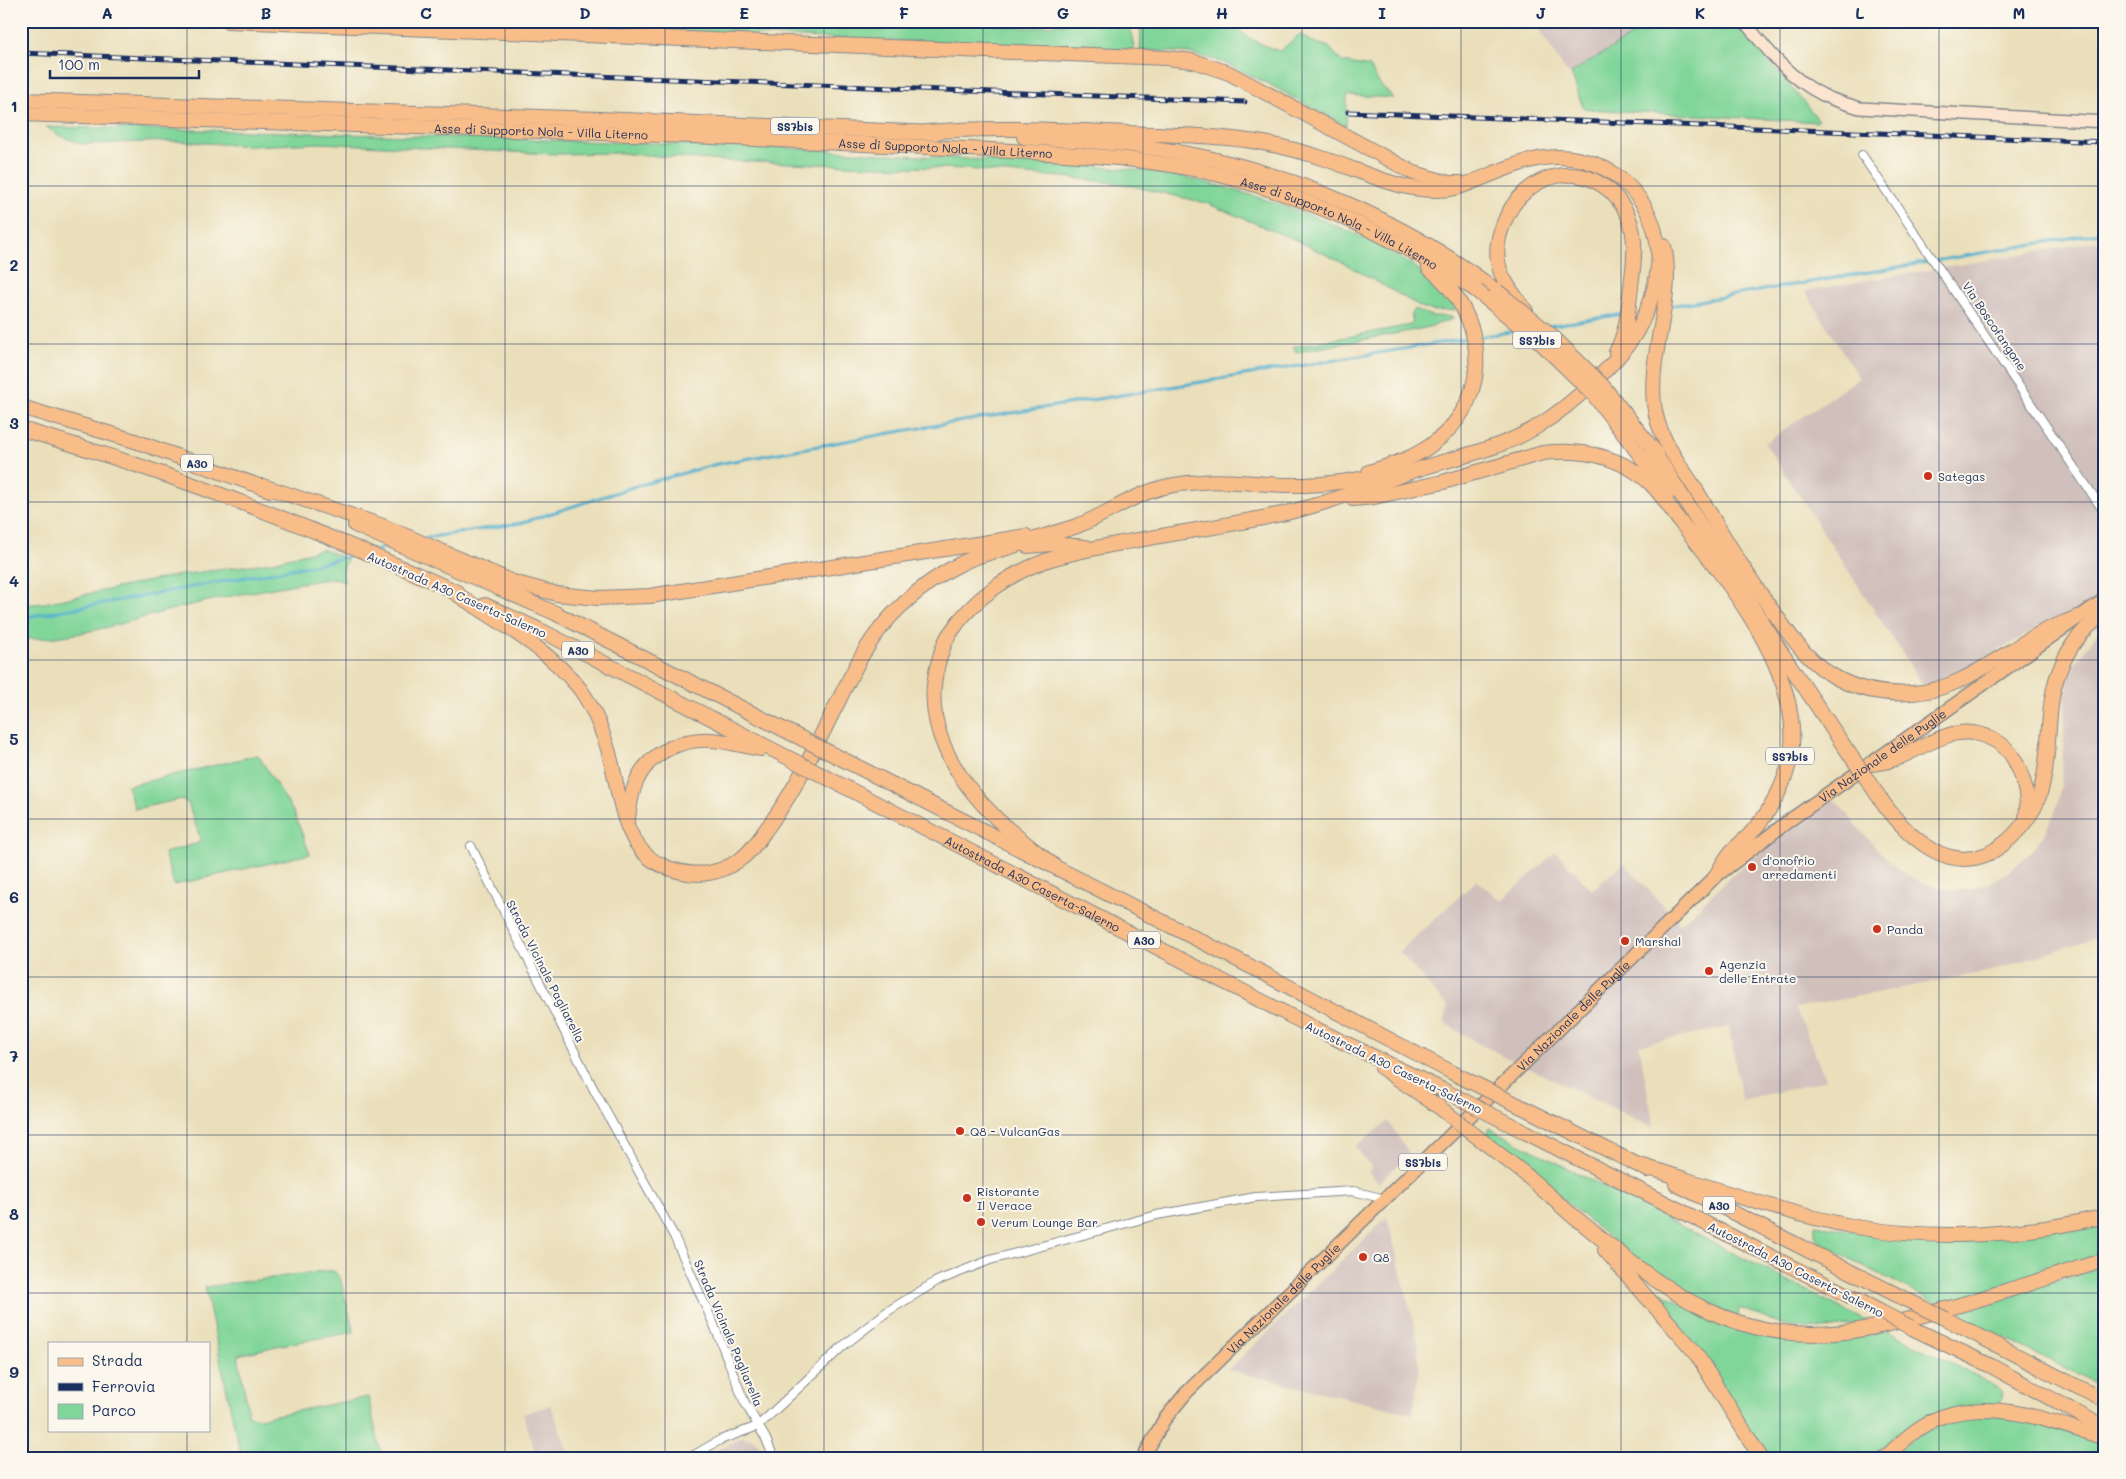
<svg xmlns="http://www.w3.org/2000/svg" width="2126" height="1479" viewBox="0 0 2126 1479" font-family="Mali,sans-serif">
	<rect width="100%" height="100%" fill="#fbf7ec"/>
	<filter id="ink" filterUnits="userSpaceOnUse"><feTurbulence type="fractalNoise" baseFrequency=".02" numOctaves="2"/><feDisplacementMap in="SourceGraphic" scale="10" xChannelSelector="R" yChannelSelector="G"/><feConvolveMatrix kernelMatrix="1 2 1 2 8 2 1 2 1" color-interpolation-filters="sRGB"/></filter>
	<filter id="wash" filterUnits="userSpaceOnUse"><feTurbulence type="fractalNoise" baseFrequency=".0096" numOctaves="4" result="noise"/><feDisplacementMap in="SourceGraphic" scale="20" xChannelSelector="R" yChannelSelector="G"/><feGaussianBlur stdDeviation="1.12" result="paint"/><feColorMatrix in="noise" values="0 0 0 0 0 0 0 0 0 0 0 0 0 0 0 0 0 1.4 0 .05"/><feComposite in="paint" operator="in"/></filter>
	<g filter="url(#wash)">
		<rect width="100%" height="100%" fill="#eadfba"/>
		<!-- industrial -->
		<path fill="#d0c0bc" d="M1533,21H1655L1568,74Z
			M2105,240V935L1991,971L1796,1008L1826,1080L1742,1101L1729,1027L1639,1045L1654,1128L1481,1045L1443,1022L1448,1007L1399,952L1477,880L1501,901L1556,852L1592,890L1624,863L1680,924L1741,867L1834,799L1877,849L1899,870L1922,883L1946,889L1968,890L1989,883L2012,869L2031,852L2044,834L2056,810L2061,786L2066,696L2068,680L2075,664L2100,629L2075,611L2036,629L1945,681L1923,685L1765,443L1859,378L1805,291Z
			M1388,1121L1410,1154L1378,1183L1368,1171L1372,1168L1355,1146Z
			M1387,1217L1418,1341L1419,1368L1413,1414L1228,1370Z
			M551,1405L570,1458H537L523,1414Z
			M742,1437L753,1439L758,1444L764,1458H703Z"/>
		<!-- green -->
		<path fill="#80d599" stroke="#4e827c" d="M395,21H772L839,25L851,21H977L995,25L1030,28L1082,21H1129L1134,49L1130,50Z
			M1138,21H1231C1242,37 1262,46 1280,51L1300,34L1310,41L1329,47L1342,62L1370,67L1379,83L1393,98L1347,95L1346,126L1269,84L1225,63L1189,53L1140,50L1141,34Z
			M1655,21H1735L1818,119L1817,122L1585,109L1582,105L1571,73Z
			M46,127L247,131L772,147L1132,169C1152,172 1173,174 1192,179C1257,194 1428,247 1455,310L1434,311L1423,308L1349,266L1298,241L1206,203L1123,184L1064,177L1027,175L967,169L725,161L618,153L555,154L319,143L251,146L175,141L82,144L60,136Z
			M1414,309L1432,316L1453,317V319L1425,328L1303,351L1296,352L1293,347L1411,325L1413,322L1411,314Z
			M322,549L347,559L343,571L344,582L336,578L320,580C271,588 222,597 174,609C123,623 75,639 21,639V605L45,603L174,576L272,562Z
			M258,755L294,813L310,854L174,885L164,853L199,843L200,838L188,803L182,799L135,809L127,786Z
			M1489,1128L1870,1323L1825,1329L1791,1327L1781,1325L1762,1316L1739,1308L1738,1317L1716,1309L1650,1270L1485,1136Z
			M2105,1223V1255L1938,1304L1821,1244C1814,1238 1815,1233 1815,1225L1899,1238Z
			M2099,1267L2101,1274L2105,1273V1388L1957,1314Z
			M324,1271H334L340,1278L354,1332L281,1345L238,1355L249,1416L260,1418L368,1397L382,1458H241L205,1287Z
			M1648,1284L1684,1305L1799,1339L1843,1340L1887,1331L1997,1387C2003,1393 2003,1398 1998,1405L1921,1421L1902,1431L1873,1458H1763L1645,1286Z
			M1996,1414L2031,1419L2105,1444V1458H1888L1928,1428L1961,1417Z"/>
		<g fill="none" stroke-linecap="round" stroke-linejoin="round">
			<!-- stream -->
			<path stroke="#4faecd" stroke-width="3" d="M1669,306L2105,232
				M1548,326L1623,314
				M1477,337L1517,331
				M425,538L521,523L636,486L717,464L902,431L1470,338
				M374,551L392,546
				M21,618L313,565L358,554"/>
		</g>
	</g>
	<g filter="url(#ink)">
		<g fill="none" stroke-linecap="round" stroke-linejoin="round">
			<!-- street casing -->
			<g stroke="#82878c" stroke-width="10">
				<path id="street" d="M1862,155L2105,513
					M471,846L593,1088L674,1236L714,1325L744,1401L766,1439L774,1458
					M689,1458L720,1440L758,1426L843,1346L888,1311L937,1281L990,1260L1157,1215L1256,1197L1353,1191L1385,1199"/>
			</g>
			<!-- secondary casing -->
			<g stroke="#82878c" stroke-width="14">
				<path id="secondary" d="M1744,21C1767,50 1790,79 1823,95C1834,101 1848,104 1860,108L2105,122"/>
			</g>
			<!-- primary casing -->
			<g stroke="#82878c" stroke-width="15">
				<g id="primary">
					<path id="s1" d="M1143,1458L1164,1420L1186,1393L1715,877L1790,820L2105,599"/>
				</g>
			</g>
			<!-- highway casing -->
			<g stroke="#82878c" stroke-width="16">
				<g id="highway">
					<path d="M227,21L1167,58L1193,61L1229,73L1414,173L1449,183H1461"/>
					<path d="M21,100L599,119L935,133"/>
					<path id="s2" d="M21,114C245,123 469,128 692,136C792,140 891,145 990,150C1067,154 1144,156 1220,175C1312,198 1397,238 1477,291"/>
					<path d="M927,132C996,126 1058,130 1127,133C1172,135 1218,135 1263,143C1284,147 1304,152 1325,159C1368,173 1413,199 1459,187C1491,176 1526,156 1560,157C1612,159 1652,196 1658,248C1661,274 1650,307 1638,329C1621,361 1569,407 1538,426C1500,450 1454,457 1413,471C1370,486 1330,503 1286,513C1233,525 1180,532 1127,542C1100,547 1071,552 1045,561C1009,574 972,600 951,632C944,641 941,653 938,664C921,724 955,778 997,819C1016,837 1037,852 1057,868"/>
					<path d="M1024,137C1062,140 1102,141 1140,146C1270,163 1393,213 1497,291"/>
					<path d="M1664,246C1676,297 1648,352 1654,404C1658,441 1683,467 1701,498C1723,536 1746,574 1772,610C1788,632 1803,656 1827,672C1852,689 1883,695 1913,693C1961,690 1998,656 2039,634C2051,627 2064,623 2077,617"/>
					<path d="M1526,311C1517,299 1507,287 1501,273C1495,257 1497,240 1503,225C1523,169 1591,155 1624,208C1637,229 1635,255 1632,278C1629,302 1628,330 1616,352"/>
					<path d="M1602,385L1657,454"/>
					<path d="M1593,394L1669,493"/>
					<path d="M21,407L135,441L270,490"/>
					<path d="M21,429C171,472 315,528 457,592"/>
					<path d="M1651,447L1783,655L1842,743"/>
					<path d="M1369,472C1392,465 1417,457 1435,442C1496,395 1486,313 1429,268"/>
					<path d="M263,486L383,526L513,582L557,594L598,598L650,596L1026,536"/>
					<path d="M1353,499L1374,497L1443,482L1543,453C1578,449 1614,455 1643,477C1660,490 1669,508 1682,524C1728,581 1798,668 1792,746C1789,778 1772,810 1751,833C1745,840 1737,845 1731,852C1725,859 1720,869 1715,877"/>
					<path d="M355,525L555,613L765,720"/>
					<path d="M1027,546L1052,544L1086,547"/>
					<path d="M449,589C493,619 546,646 580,689C591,704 599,722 605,740C620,779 617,843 659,864C688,878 716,878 742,858C754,849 761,836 770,824C798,786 817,743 838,702C855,667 871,634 900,607C918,590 939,574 962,563C977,555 994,552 1010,547C1032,540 1055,533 1077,526C1103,516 1125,500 1151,491C1167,485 1185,483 1201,482C1230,479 1261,485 1290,485C1322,486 1353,480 1385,475"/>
					<path d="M485,605L542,631L777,752"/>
					<path d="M1870,764C1912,764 1947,715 1992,739C2001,743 2009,750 2014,759C2024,777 2029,798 2026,818"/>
					<path d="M856,766L1238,960L1453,1073"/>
					<path id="s3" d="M845,787L1316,1029L1445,1091"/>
					<path d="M1877,794C1906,837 1955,885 2006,842C2016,834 2031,816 2036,804C2053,765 2044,718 2057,677C2062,663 2070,646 2081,634C2088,626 2098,619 2105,610"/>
					<path d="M628,818C630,805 631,792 637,780C649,753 682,738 711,740C727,741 744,746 761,749"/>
					<path d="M1382,1068L1439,1107"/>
					<path d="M1532,1112L1648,1170"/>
					<path d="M1525,1132L1879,1311"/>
					<path d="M1485,1143L1525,1174L1576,1219"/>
					<path d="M1640,1165C1711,1187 1782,1213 1856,1227C1937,1241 2025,1236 2105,1216"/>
					<path d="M1676,1184L1905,1299"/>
					<path d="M1571,1214C1613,1248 1654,1284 1703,1308C1790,1351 1862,1333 1949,1308C2001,1293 2053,1276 2105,1260"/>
					<path d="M1605,1250L1695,1352L1761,1458"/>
					<path d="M1946,1319L2105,1401"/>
					<path d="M1910,1327L1991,1366L2105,1428"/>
					<path d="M1885,1458C1901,1442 1919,1425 1941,1417C1996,1398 2052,1422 2105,1438"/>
				</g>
			</g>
			<!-- street -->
			<use href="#street" stroke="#fff" stroke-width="8"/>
			<!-- secondary -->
			<use href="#secondary" stroke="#fce5d0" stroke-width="11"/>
			<!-- primary -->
			<use href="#primary" stroke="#f8bd89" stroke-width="12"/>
			<!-- highway -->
			<use href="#highway" stroke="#f8bd89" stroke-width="14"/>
			<!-- rail casing -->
			<g stroke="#1b2f5e" stroke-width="5">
				<path id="rail" d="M21,53L1245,102
					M1348,112L2105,142"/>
			</g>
			<!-- rail -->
			<use href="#rail" stroke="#fbf7ec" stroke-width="3" stroke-dasharray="9" stroke-linecap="butt"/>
			<!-- highway-bridge casing -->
			<g stroke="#82878c" stroke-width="16" stroke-linecap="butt">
				<path id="highway-bridge" d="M1477,291L1541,343L1593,394
					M1497,291L1551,335L1602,385
					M765,720L856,766
					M1842,743L1877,794
					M777,752L845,787
					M1453,1073L1532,1112
					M1445,1091L1525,1132
					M1439,1107L1485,1143
					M1905,1299L1946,1319
					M1879,1311L1910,1327"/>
			</g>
			<!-- highway-bridge -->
			<use href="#highway-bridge" stroke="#f8bd89" stroke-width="14"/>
		</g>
	</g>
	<!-- grid -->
	<path fill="none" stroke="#1b2f5e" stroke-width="1" stroke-opacity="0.55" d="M187,21V1343M346,21V1458M505,21V1458M665,21V1458M824,21V1458M983,21V1458M1143,21V1458M1302,21V1458M1461,21V1458M1621,21V1458M1780,21V1458M1939,21V1458M21,186H2105M21,344H2105M21,502H2105M21,660H2105M21,819H2105M21,977H2105M21,1135H2105M21,1293H2105M187,1430V1458"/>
	<!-- markers -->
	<g fill="#c8321e" stroke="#fbf7ec" stroke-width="2">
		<circle cx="1928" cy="476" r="5"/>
		<circle cx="1752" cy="867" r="5"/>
		<circle cx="1877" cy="929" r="5"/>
		<circle cx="1625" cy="941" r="5"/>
		<circle cx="1709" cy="971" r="5"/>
		<circle cx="960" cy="1131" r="5"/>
		<circle cx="967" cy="1198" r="5"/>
		<circle cx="981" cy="1222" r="5"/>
		<circle cx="1363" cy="1257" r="5"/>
	</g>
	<g text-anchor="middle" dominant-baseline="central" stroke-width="4" stroke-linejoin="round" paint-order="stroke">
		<!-- shield labels -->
		<g fill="#fbf7ec" stroke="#5e6b89" stroke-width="1">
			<rect x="771" y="117.5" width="48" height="17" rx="4"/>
			<rect x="1513" y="331.5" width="48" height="17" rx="4"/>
			<rect x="181" y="454.5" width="32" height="17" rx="4"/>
			<rect x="562" y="641.5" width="32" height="17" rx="4"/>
			<rect x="1766" y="747.5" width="48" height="17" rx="4"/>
			<rect x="1128" y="931.5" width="32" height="17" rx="4"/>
			<rect x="1399" y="1153.5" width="48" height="17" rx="4"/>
			<rect x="1703" y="1196.5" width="32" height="17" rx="4"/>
		</g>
		<g font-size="11" font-weight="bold" fill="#1b2f5e">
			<text x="795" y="126">SS7bis</text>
			<text x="1537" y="340">SS7bis</text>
			<text x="197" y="463">A30</text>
			<text x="578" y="650">A30</text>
			<text x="1790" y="756">SS7bis</text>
			<text x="1144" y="940">A30</text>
			<text x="1423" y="1162">SS7bis</text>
			<text x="1719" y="1205">A30</text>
		</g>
		<!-- street labels -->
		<g font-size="12" fill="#1b2f5e" stroke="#fbf7ec">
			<text stroke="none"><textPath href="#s2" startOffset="520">Asse di Supporto Nola - Villa Literno</textPath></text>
			<text stroke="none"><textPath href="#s2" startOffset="925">Asse di Supporto Nola - Villa Literno</textPath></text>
			<text stroke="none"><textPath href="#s2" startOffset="1330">Asse di Supporto Nola - Villa Literno</textPath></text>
			<text transform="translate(1995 326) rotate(56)">Via Boscofangone</text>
			<text transform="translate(457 594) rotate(24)">Autostrada A30 Caserta-Salerno</text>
			<text stroke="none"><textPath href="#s1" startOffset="1024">Via Nazionale delle Puglie</textPath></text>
			<text stroke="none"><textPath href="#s3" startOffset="211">Autostrada A30 Caserta-Salerno</textPath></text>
			<text transform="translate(546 971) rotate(63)">Strada Vicinale Pagliarella</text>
			<text stroke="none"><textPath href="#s1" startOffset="619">Via Nazionale delle Puglie</textPath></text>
			<text transform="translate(1394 1067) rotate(26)">Autostrada A30 Caserta-Salerno</text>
			<text transform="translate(1796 1269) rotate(27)">Autostrada A30 Caserta-Salerno</text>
			<text stroke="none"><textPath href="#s1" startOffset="214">Via Nazionale delle Puglie</textPath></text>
			<text transform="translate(729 1333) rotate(67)">Strada Vicinale Pagliarella</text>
		</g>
		<!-- poi labels -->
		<g font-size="12" fill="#1b2f5e" stroke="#fbf7ec" text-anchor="start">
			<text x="1938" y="476">Sategas</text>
			<text x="1762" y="860">d'onofrio<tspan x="1762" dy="14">arredamenti</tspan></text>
			<text x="1887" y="929">Panda</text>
			<text x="1635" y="941">Marshal</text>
			<text x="1719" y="964">Agenzia<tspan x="1719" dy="14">delle Entrate</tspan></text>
			<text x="970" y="1131">Q8 - VulcanGas</text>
			<text x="977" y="1191">Ristorante<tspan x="977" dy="14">Il Verace</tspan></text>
			<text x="991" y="1222">Verum Lounge Bar</text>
			<text x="1373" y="1257">Q8</text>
		</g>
	</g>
	<!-- margin -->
	<rect width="2126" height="1479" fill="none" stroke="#fbf7ec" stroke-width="55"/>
	<!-- legend -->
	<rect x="48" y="1342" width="162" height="90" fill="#fbf7ec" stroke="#a1a7b3"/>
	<rect x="58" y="1358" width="25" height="8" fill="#f8bd89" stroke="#a1a7b3"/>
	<text x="92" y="1366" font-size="15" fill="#1b2f5e">Strada</text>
	<rect x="58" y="1383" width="25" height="8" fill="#1b2f5e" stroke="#a1a7b3"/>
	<text x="92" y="1392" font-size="15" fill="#1b2f5e">Ferrovia</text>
	<rect x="58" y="1404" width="25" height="15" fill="#80d599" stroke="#a1a7b3"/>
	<text x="92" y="1416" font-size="15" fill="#1b2f5e">Parco</text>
	<!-- scale -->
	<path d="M50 70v8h149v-8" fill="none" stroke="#1b2f5e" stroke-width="2.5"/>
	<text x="58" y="70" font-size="15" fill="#1b2f5e" stroke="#fbf7ec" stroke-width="4" paint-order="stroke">100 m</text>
	<rect x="28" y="28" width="2070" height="1424" fill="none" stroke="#1b2f5e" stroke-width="2"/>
	<g font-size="16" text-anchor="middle" font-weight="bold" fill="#1b2f5e">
		<text x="107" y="19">A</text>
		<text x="266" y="19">B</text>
		<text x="426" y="19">C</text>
		<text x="585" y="19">D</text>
		<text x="744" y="19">E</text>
		<text x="904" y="19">F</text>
		<text x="1063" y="19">G</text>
		<text x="1222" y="19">H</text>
		<text x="1382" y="19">I</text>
		<text x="1541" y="19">J</text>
		<text x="1700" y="19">K</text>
		<text x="1860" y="19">L</text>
		<text x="2019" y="19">M</text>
		<text x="14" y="112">1</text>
		<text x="14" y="271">2</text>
		<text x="14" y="429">3</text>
		<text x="14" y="587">4</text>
		<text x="14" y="745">5</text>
		<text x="14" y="903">6</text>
		<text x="14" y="1062">7</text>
		<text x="14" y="1220">8</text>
		<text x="14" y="1378">9</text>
	</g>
</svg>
